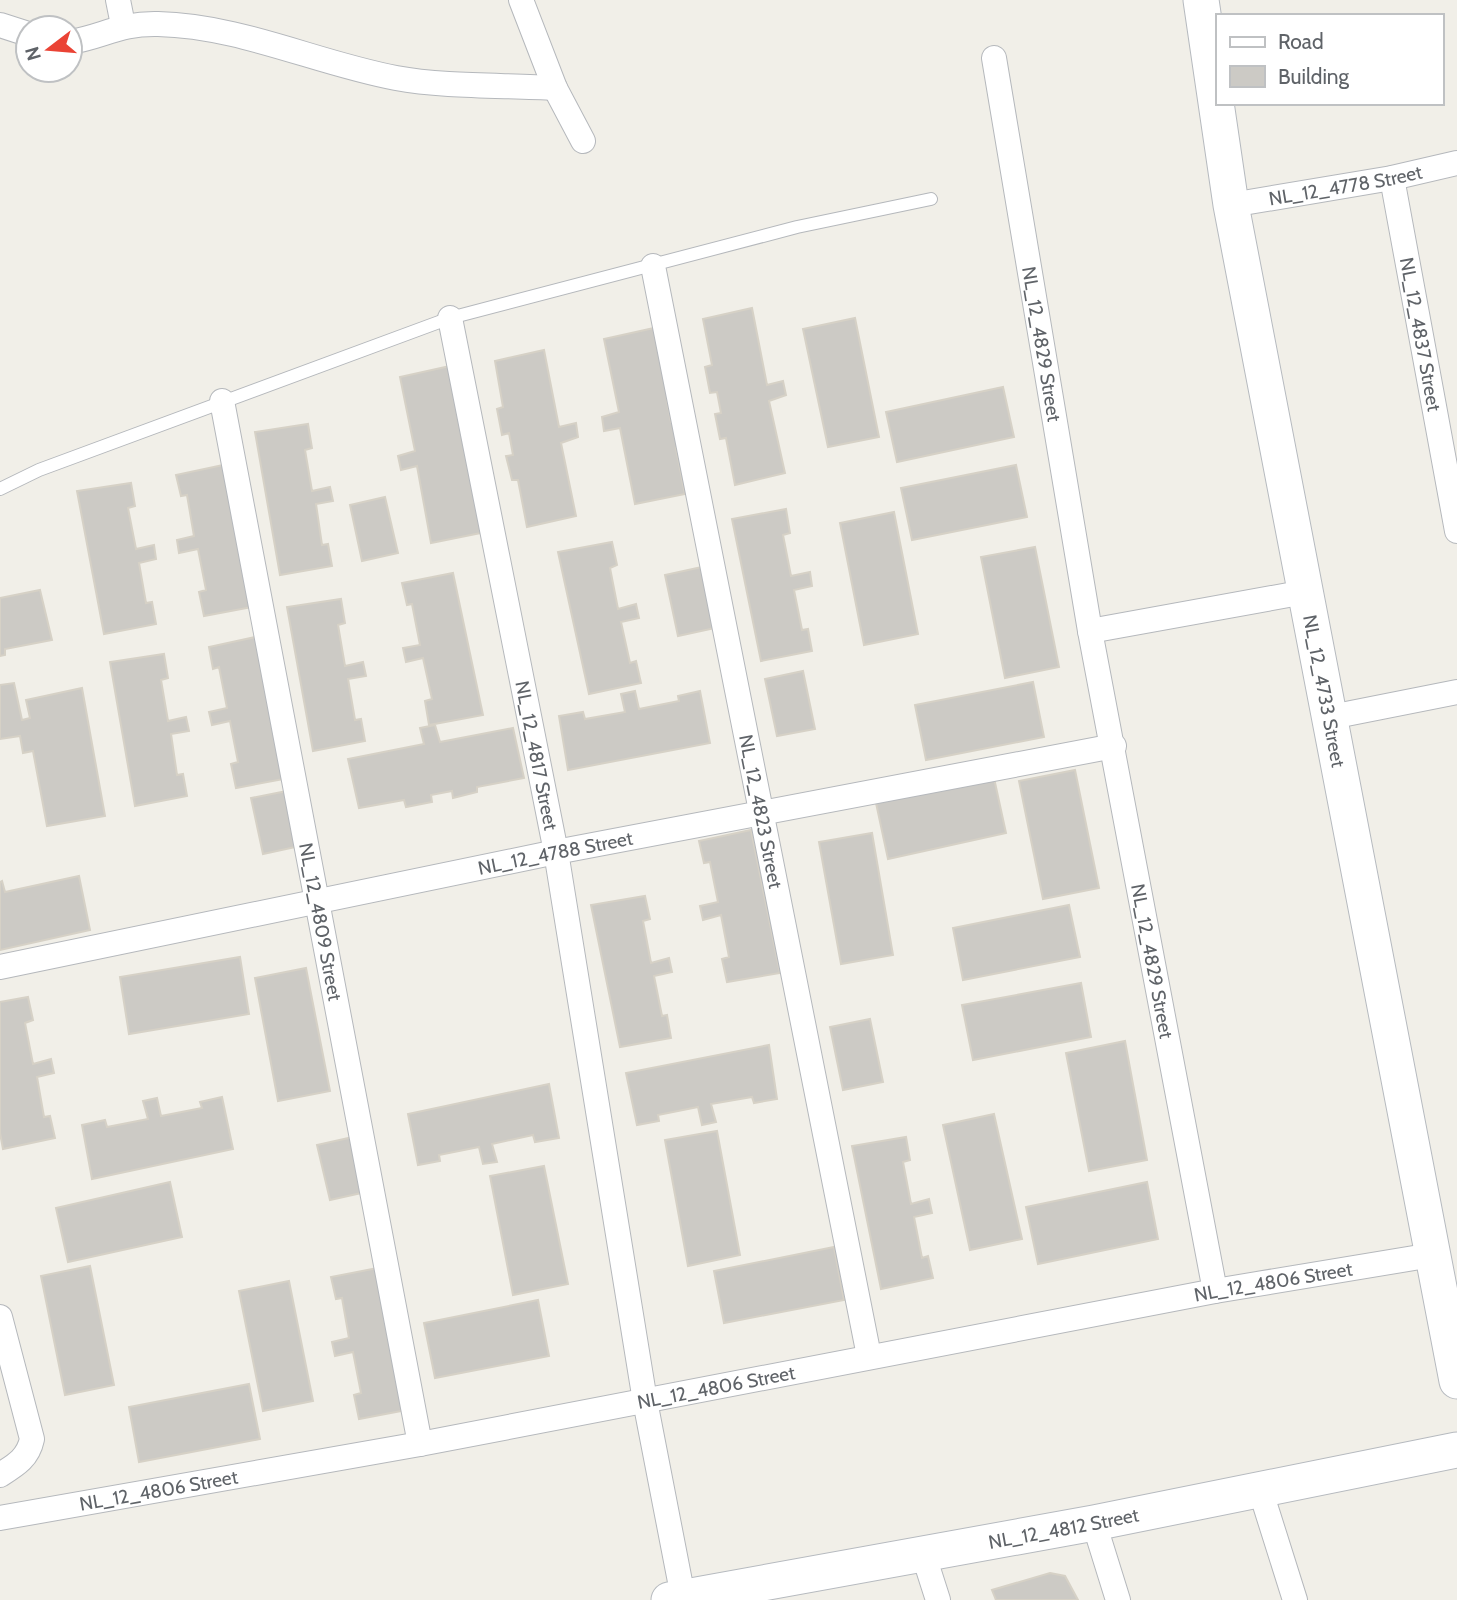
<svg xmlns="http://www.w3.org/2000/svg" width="1457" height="1600" viewBox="0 0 1457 1600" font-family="Cabin,sans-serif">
	<rect width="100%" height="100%" fill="#f1efe8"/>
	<!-- building -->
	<path fill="#cccac5" stroke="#d6d1c6" stroke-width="2" d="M752,308L767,385L783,381L786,395L769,401L785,473L735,485L726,438L720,439L715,414L721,413L717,392L710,393L705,367L712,365L703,319Z
		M855,318L879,437L828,447L803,329Z
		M654,328L674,399L667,401L671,422L678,420L683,446L676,448L685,494L635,504L620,428L604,431L602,417L619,412L604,339Z
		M544,350L559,427L576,423L578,437L561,443L576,516L527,527L518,480H512L506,456L513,455L509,433L502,435L497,409L503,407L495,361Z
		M450,366L481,533L431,543L417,466L401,470L398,456L415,451L400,377Z
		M1003,387L1014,437L897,462L886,412Z
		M308,424L312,448L305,450L312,491L330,487L333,501L316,504L322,545L328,544L332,566L280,575L255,432Z
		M228,464L257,606L204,616L199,592L206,590L198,549L179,553L177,540L194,536L187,495L181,496L176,475Z
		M1016,465L1027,517L912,540L901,488Z
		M131,483L135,506L128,508L136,549L154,545L156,559L139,563L146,603L152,602L156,624L104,634L77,491Z
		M385,497L398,553L362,561L350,505Z
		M786,509L790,533L783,535L791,576L810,572L812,586L794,590L802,630L808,629L812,651L761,661L732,519Z
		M894,512L918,634L864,645L840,523Z
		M612,542L617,565L610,568L618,609L636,604L639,618L621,622L630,663L636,661L641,683L589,694L558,552Z
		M1035,547L1059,667L1005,678L981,557Z
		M702,567L715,628L678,636L665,575Z
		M453,573L483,715L429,725L425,701L432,699L423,658L406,662L403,648L420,645L412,604L407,605L402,583Z
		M40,590L52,640L5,649V655L0,656V598Z
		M341,599L345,623L338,625L345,666L363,662L366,676L348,679L355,720L361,719L365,741L313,751L287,607Z
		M260,636L289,778L236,788L231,764L238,762L230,721L212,725L209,712L227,708L219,667L213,669L209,647Z
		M164,654L168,678L161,680L168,721L186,717L189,731L171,734L177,775L183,774L187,796L135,806L110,662Z
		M803,671L815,729L777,736L765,679Z
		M1033,682L1044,737L926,760L915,705Z
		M14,683L22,720L30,718L26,700L82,688L105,816L47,826L33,751L23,753L20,736L0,739V685Z
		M635,691L639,709L679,701L678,696L700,691L710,743L568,770L559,716L583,712L585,719L625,712L621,694Z
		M435,725L440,742L513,728L524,778L477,787V792L453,798L452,791L431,795L432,802L406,807L404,800L359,808L348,759L424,744L420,728Z
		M1075,770L1099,888L1043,899L1019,781Z
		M994,778L1006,833L888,859L876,803Z
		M287,791L300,846L263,854L251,798Z
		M751,830L780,973L727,982L722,959L729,957L721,915L703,920L700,906L718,902L710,862L704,863L699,841Z
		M872,833L893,955L841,964L819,842Z
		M79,876L90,930L0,950V882L2,881L5,892Z
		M645,896L650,919L643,921L651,963L669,958L672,972L654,976L662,1016L667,1015L671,1038L620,1047L591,905Z
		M1069,905L1080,957L963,980L953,928Z
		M240,957L249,1014L129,1034L120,977Z
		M306,968L330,1091L278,1101L255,978Z
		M1081,983L1091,1037L973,1060L962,1005Z
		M28,997L33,1020L25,1023L33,1064L51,1059L54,1073L37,1077L44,1117L50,1116L55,1138L3,1149L0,1133V1002Z
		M870,1019L883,1082L843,1090L830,1027Z
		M1125,1041L1147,1160L1089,1171L1066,1053Z
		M769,1045L777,1099L754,1103L752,1097L711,1104L716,1122L702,1125L698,1107L658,1115L659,1121L637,1125L626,1073Z
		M549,1084L559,1138L535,1142L533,1135L492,1144L497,1162L483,1164L479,1147L439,1155L440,1161L418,1165L408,1114Z
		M222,1097L233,1149L92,1179L82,1125L105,1120L107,1127L148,1119L143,1101L157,1098L161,1116L202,1108L200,1102Z
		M994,1114L1022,1239L970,1250L943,1125Z
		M717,1131L740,1255L688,1266L665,1140Z
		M353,1137L366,1192L330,1200L317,1145Z
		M906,1137L910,1160L903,1162L911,1204L929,1199L932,1213L914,1217L922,1258L928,1256L933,1278L881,1289L852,1146Z
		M544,1166L568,1284L513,1295L490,1176Z
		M170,1182L182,1237L68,1262L56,1208Z
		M1147,1182L1158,1239L1038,1264L1026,1207Z
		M834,1247L844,1300L724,1323L714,1271Z
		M90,1266L114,1385L65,1395L41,1276Z
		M383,1267L412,1409L359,1419L354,1395L361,1393L353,1352L335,1356L332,1342L349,1338L342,1298L336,1299L331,1277Z
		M289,1281L313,1401L263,1411L239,1291Z
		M538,1300L549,1356L435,1378L424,1323Z
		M249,1384L260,1439L139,1462L129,1407Z
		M1050,1573L1065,1576L1078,1600H996L992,1590Z"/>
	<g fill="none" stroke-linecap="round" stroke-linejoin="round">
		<!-- lane casing -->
		<g stroke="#b5b8bc" stroke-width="14">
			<path id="lane" d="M0,489L39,470L450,318L797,227L931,199"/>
		</g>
		<!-- street casing -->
		<g stroke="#b5b8bc" stroke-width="26">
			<g id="street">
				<path d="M118,0L123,25"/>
				<path d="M521,0L555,88L583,141"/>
				<path d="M0,25L28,34"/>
				<path d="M70,42C103,37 119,23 158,24C241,26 316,63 396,78C444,87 505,85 555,88"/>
				<path id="s1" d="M994,58L1090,631L1215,1291"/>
				<path id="s2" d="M1392,178L1457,531"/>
				<path id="s3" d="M1231,205L1392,178L1457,163"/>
				<path id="s4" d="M653,266L869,1356"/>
				<path id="s5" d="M450,318L556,852L645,1401L683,1597"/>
				<path id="s6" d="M222,401L420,1444"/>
				<path d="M1090,631L1305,592"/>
				<path d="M1331,717L1457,692"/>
				<path id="s7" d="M0,967L556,852L1114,746"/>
				<path d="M0,1317L32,1439C28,1458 16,1465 0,1475"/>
				<path d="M1260,1489L1295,1600"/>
				<path id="s8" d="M0,1518L420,1444L1215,1291L1432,1255"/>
				<path d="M1094,1523L1118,1600"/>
				<path d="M923,1553L938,1600"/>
			</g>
		</g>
		<!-- secondary casing -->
		<g stroke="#b6babf" stroke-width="37">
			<g id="secondary">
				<path id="s9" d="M1201,0L1231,205L1457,1381"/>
				<path id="s10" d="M669,1600L1094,1523L1457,1450"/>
			</g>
		</g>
		<!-- lane -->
		<use href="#lane" stroke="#fff" stroke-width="12"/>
		<!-- street -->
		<use href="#street" stroke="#fff" stroke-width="24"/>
		<!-- secondary -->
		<use href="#secondary" stroke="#fff" stroke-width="35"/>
	</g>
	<g text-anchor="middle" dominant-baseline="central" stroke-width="7" stroke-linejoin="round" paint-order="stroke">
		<!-- street labels -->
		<g font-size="19" fill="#5f6368" stroke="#fff">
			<text stroke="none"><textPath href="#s3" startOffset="116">NL_12_4778 Street</textPath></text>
			<text stroke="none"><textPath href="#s2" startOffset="159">NL_12_4837 Street</textPath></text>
			<text stroke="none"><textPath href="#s1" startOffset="290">NL_12_4829 Street</textPath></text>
			<text stroke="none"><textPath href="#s9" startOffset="702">NL_12_4733 Street</textPath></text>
			<text stroke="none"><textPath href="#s5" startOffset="446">NL_12_4817 Street</textPath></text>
			<text stroke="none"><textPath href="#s4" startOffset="556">NL_12_4823 Street</textPath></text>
			<text stroke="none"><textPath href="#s7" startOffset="567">NL_12_4788 Street</textPath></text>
			<text stroke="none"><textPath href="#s6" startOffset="530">NL_12_4809 Street</textPath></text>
			<text stroke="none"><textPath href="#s1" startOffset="917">NL_12_4829 Street</textPath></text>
			<text stroke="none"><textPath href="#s8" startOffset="1295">NL_12_4806 Street</textPath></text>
			<text stroke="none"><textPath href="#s8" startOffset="728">NL_12_4806 Street</textPath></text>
			<text stroke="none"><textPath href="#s8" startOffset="161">NL_12_4806 Street</textPath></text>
			<text stroke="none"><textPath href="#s10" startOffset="401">NL_12_4812 Street</textPath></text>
		</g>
	</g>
	<!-- legend -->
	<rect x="1216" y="14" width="228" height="91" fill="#ffffff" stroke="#bfc1c3" stroke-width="2"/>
	<rect x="1230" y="37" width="35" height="10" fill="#ffffff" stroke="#bfc1c3" stroke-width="2"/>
	<text x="1278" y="49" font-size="21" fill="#5f6368">Road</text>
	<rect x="1230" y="66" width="35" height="21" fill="#cccac5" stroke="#bfc1c3" stroke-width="2"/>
	<text x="1278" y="84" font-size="21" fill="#5f6368">Building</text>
	<!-- north arrow -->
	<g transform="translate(49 49) rotate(254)"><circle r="33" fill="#ffffff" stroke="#bfc1c3" stroke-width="2"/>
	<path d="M0-5L12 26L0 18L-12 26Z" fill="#ea4335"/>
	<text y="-10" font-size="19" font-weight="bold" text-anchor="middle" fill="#5f6368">N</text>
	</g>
</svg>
